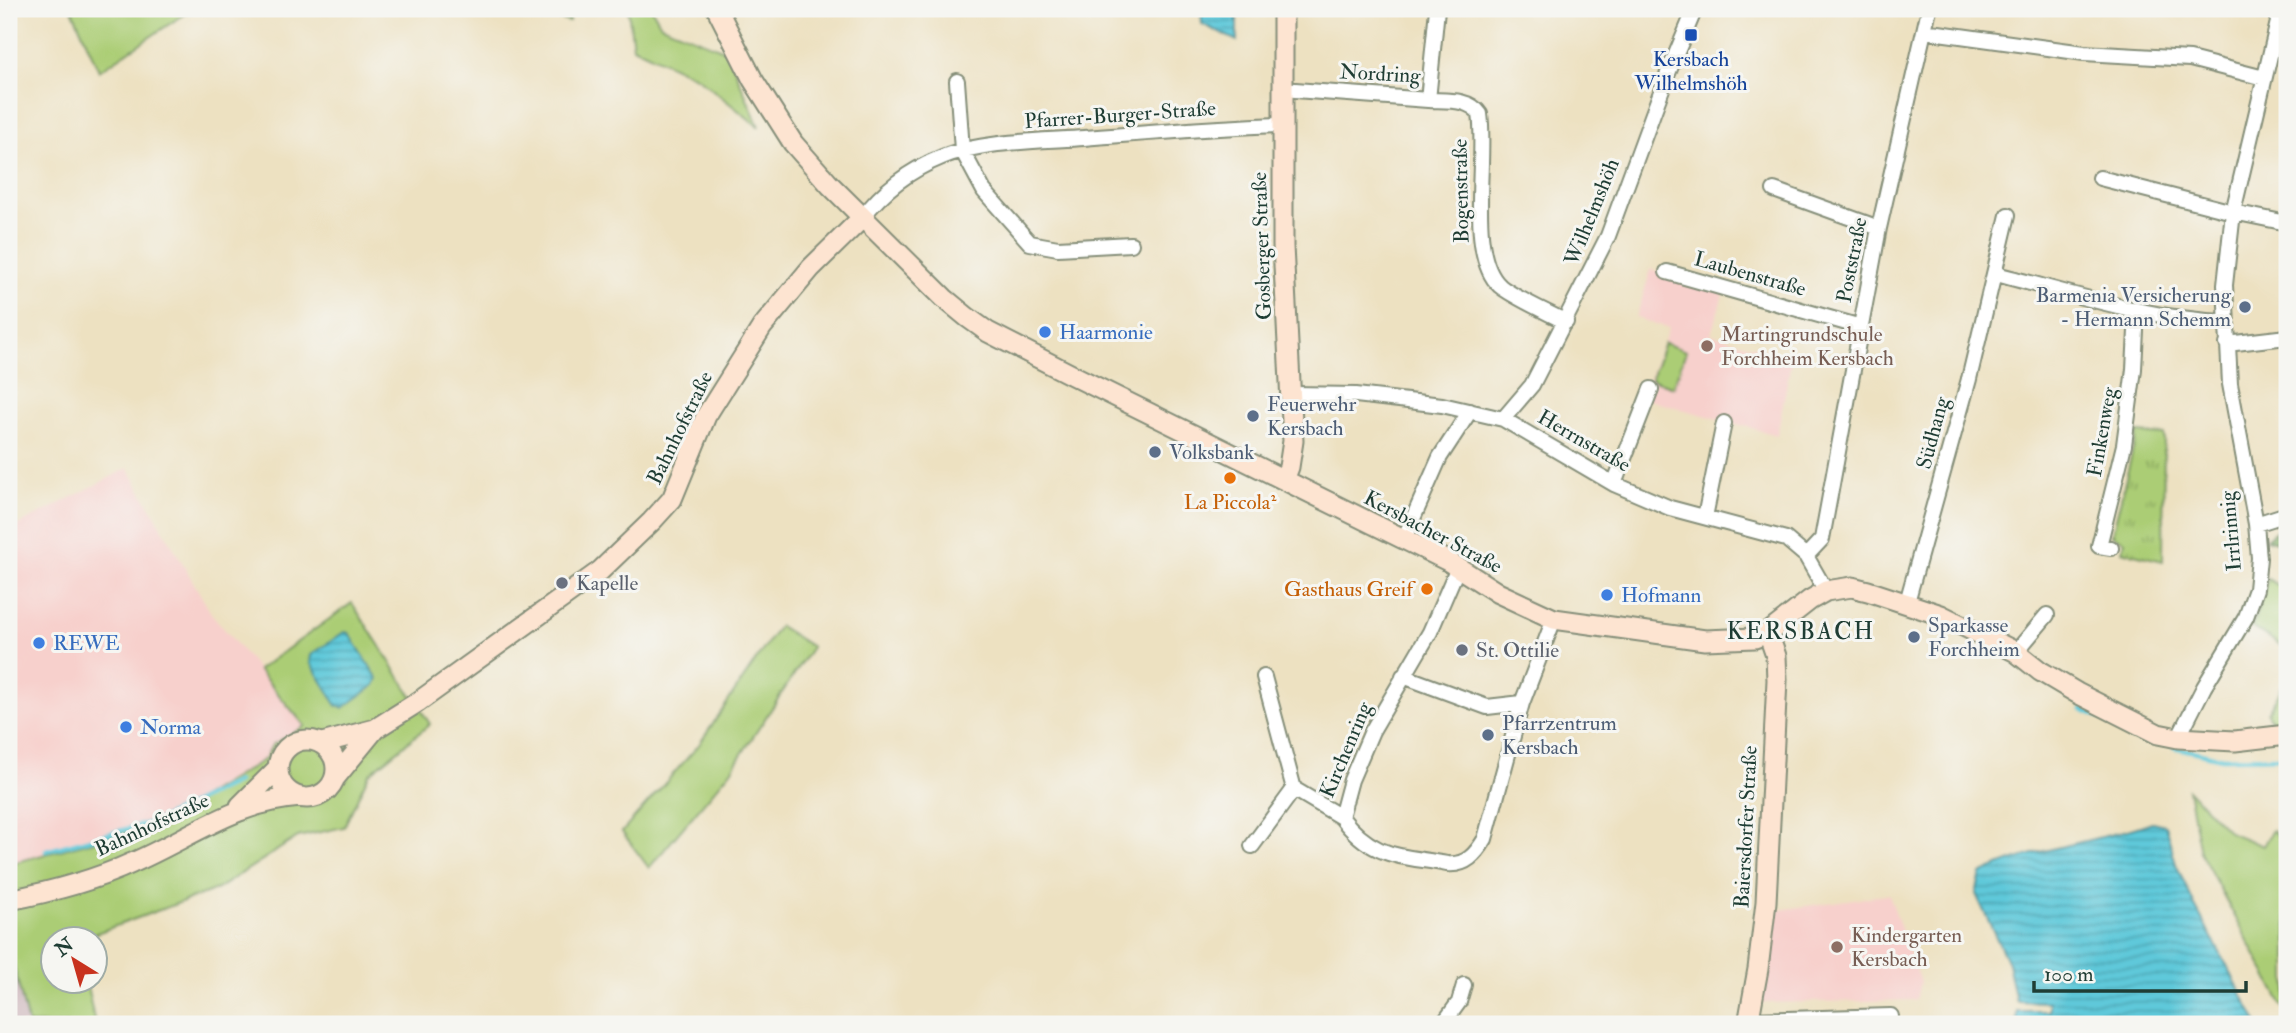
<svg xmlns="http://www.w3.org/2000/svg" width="2296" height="1033" viewBox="0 0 2296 1033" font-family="'IM FELL Double Pica',serif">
	<defs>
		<pattern id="forest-firs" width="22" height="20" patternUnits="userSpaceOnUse" patternTransform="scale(1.75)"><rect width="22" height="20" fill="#88b066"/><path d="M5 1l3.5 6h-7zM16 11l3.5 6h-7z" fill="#6f9055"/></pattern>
		<pattern id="park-tufts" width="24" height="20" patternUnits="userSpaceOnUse" patternTransform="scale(1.75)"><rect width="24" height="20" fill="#abcd75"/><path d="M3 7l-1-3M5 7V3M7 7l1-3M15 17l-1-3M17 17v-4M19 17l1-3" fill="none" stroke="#8ba861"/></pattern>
		<pattern id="water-rules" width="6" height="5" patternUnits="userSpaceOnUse" patternTransform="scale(1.75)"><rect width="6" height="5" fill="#5fc9da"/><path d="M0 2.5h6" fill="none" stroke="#4ea4b2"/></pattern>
	</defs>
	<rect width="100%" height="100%" fill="#f6f6f2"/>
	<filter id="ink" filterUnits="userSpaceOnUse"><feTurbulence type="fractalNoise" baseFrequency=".0143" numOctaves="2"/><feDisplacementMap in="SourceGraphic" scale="14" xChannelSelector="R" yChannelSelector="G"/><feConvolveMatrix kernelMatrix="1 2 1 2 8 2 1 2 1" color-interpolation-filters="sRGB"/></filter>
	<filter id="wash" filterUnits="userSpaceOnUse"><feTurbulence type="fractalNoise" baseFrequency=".00686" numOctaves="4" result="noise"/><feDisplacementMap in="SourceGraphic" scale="28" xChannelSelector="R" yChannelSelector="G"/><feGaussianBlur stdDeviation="1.57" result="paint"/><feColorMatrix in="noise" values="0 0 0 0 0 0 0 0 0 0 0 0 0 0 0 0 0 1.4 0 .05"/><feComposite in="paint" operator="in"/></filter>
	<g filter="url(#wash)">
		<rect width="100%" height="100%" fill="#ede1c1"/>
		<!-- built -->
		<path fill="#f7d0cc" d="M1651,269L1724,292L1711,334L1792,357L1777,435L1641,398L1669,328L1636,318Z
			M128,468L211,613L305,726L272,745L265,759L160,823L9,864V530Z
			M1889,894L1920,982L1916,1000L1761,1003L1772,911Z"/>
		<!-- railway -->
		<path fill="#d2bec3" d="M9,946L27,1019L28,1024H9Z"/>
		<!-- grass -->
		<path fill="#abcd75" stroke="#658554" stroke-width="2" d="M72,9H192L99,71Z
			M528,9H573L569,22Z
			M628,9H652L661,25L727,51L759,127L698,78L633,47Z
			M1664,343L1686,351L1673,387L1651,379Z
			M2268,579L2287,591V649L2252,627Z
			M352,603L430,724L369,774L344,827L298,837L217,889L83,938L52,939V981H86L95,1024H28L9,946V864L160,823L265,759L272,745L305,726L258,670Z
			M779,626L812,647L730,772L649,868L622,832L698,746Z
			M2287,679V749L2267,713Z
			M2188,790L2229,832L2263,846L2272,830L2287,846V1013L2200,852Z"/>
		<!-- forest -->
		<path fill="url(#forest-firs)" stroke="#54764d" stroke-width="2" d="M2287,522V541L2280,543L2266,539Z"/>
		<!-- park -->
		<path fill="url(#park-tufts)" stroke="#658554" stroke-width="2" d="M2137,433L2164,435L2163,561L2122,551L2125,541L2112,535Z"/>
		<!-- water -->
		<path fill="url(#water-rules)" stroke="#3f8387" stroke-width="2" d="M1201,9H1237V41L1202,24Z
			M344,632L349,633L378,679L375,685L343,708L337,706L310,662L311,655Z
			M2152,822L2165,825L2176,864L2194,904L2258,1024H2017V1011H2049V1002L2016,1001L2008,963L1976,894L1981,874C2034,847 2096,843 2152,822Z"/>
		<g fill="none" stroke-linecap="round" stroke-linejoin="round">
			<!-- stream -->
			<path stroke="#5fc9da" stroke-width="4.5" d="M2082,709L2149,740
				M2174,747L2222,758L2287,757
				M46,851L156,821L237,782"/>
		</g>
	</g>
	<g filter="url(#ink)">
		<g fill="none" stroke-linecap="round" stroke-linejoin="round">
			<!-- street casing -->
			<g stroke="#868f7a" stroke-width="18">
				<path id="street" d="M1924,31L2084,53L2190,59L2264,78
					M957,81L962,150L984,191L1030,243L1058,248L1131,244
					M1282,89L1428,100L1437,9
					M1428,100C1446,101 1469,98 1480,114C1487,158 1466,255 1500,286C1513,297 1549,313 1566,322
					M2100,178L2233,212L2287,223
					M1774,190L1879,228
					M862,218C883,190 910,170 942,157C981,141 1042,141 1084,138C1150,133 1216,127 1281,125
					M1667,272L1861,327
					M1996,274C2071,293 2147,319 2225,322
					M2227,344L2287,337
					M1292,394L1356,395L1442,405L1503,419L1614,484L1670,508L1786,539L1806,556L1826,591
					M1503,419L1532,385L1608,236L1666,78L1695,9
					M1614,484L1651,389
					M1705,517L1724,423
					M2256,524L2287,514
					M1404,539L1440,457L1470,411
					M2111,548L2099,546L2124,445L2134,369L2137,311
					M1806,556L1822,539L1879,228L1929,9
					M1458,567L1430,632L1372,731L1351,780L1341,817C1373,859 1399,855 1447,864C1466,866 1476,854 1485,839L1522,703L1554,619
					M1907,602L1969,379L2008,215
					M2016,652L2047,615
					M1403,676L1487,707L1522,703
					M1264,677L1294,789L1341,817
					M2178,738L2204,687L2246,617L2256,589L2259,558L2256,524L2230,384L2225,285L2233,212L2281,9
					M1252,846L1294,789
					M1749,1020L1891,1016L1888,1024
					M1443,1024L1459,1002L1464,985"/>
			</g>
			<!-- secondary casing -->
			<g stroke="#868f7a" stroke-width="23">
				<path id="secondary" d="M717,9L753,80L793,143L830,185L944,298L967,317L988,332L1072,375L1448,561L1498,593L1554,619L1705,640L1755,638L1768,633L1810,600L1826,591L1852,587L1868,591L1941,615L2016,652L2040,671L2077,693L2158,734L2178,738L2235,741L2287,735
					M1283,9V246L1293,441L1289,467L1284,480
					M278 769a29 29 0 1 1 58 0a29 29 0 1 1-58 0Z
					M322,743L375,729L418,702L600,571L652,521L672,499L706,416L762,327L811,268L862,218
					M335,778L375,729
					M240,806L278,768
					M9,900C50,892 93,881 132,863C190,838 236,801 301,797
					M1748,1024L1758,969L1766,902L1777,680L1776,656L1768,633"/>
			</g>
			<!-- street -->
			<use href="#street" stroke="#fff" stroke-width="14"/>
			<!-- secondary -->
			<use href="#secondary" stroke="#fde4d1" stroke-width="19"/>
		</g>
	</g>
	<!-- markers -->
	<rect fill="#1a4fb4" stroke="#f6f6f2" stroke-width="2.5" x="1684" y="28" width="14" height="14" rx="3.5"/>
	<g fill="#5c6f8a" stroke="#f6f6f2" stroke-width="2.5">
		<circle cx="2245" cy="307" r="7"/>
		<circle cx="1253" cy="416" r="7"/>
		<circle cx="1155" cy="452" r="7"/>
		<circle cx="1914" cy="637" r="7"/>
		<circle cx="1488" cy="735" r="7"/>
	</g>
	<g fill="#3f7fe0" stroke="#f6f6f2" stroke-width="2.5">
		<circle cx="1045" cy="332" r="7"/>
		<circle cx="1607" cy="595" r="7"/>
		<circle cx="39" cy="643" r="7"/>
		<circle cx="126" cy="727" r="7"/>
	</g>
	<g fill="#8d6e63" stroke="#f6f6f2" stroke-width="2.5">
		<circle cx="1707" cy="346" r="7"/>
		<circle cx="1837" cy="947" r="7"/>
	</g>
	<g fill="#e8710a" stroke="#f6f6f2" stroke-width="2.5">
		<circle cx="1230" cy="478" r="7"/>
		<circle cx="1427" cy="589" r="7"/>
	</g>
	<g fill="#6b7280" stroke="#f6f6f2" stroke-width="2.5">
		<circle cx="562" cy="583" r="7"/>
		<circle cx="1462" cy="650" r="7"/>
	</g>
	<g text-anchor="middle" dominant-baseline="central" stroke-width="6" stroke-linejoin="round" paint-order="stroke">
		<!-- transit labels -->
		<g font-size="21" fill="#164399" stroke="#f6f6f2">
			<text x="1691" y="59">Kersbach<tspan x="1691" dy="24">Wilhelmshöh</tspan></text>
		</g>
		<!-- street labels -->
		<g font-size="21" fill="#1f3d34" stroke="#f6f6f2">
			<text transform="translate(1380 74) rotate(3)">Nordring</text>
			<text transform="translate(1120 115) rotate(-4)">Pfarrer-Burger-Straße</text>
			<text transform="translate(1461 191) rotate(-91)">Bogenstraße</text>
			<text transform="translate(1592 212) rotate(-68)">Wilhelmshöh</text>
			<text transform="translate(1262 246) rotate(-92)">Gosberger Straße</text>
			<text transform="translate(1852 260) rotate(-79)">Poststraße</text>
			<text transform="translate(1750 274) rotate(16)">Laubenstraße</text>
			<text transform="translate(680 428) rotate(-64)">Bahnhofstraße</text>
			<text transform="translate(2102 432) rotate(-80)">Finkenweg</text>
			<text transform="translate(1933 433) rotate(-75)">Südhang</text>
			<text transform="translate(1584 441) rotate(30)">Herrnstraße</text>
			<text transform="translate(2231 531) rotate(-95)">Irrlrinnig</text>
			<text transform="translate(1433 532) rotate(28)">Kersbacher Straße</text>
			<text transform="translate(1346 750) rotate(-67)">Kirchenring</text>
			<text transform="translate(152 825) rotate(-25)">Bahnhofstraße</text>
			<text transform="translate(1746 827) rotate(-87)">Baiersdorfer Straße</text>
		</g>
		<!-- service labels -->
		<g font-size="21" fill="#4e5e75" stroke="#f6f6f2" text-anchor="start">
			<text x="2231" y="295" text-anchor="end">Barmenia Versicherung<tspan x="2231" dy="24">- Hermann Schemm</tspan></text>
			<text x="1267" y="404">Feuerwehr<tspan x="1267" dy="24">Kersbach</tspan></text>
			<text x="1169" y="452">Volksbank</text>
			<text x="1928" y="625">Sparkasse<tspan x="1928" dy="24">Forchheim</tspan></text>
			<text x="1502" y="723">Pfarrzentrum<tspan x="1502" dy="24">Kersbach</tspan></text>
		</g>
		<!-- shop labels -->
		<g font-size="21" fill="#366cbe" stroke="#f6f6f2" text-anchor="start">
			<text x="1059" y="332">Haarmonie</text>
			<text x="1621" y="595">Hofmann</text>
			<text x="53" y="643">REWE</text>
			<text x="140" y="727">Norma</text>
		</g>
		<!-- education labels -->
		<g font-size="21" fill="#785e54" stroke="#f6f6f2" text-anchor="start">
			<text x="1721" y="334">Martingrundschule<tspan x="1721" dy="24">Forchheim Kersbach</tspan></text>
			<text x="1851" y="935">Kindergarten<tspan x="1851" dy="24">Kersbach</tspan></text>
		</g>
		<!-- food labels -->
		<g font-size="21" fill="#c56008" stroke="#f6f6f2">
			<text x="1230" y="502">La Piccola²</text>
			<text x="1413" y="589" text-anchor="end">Gasthaus Greif</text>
		</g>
		<!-- worship labels -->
		<g font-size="21" fill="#5b616d" stroke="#f6f6f2" text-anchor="start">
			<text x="576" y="583">Kapelle</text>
			<text x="1476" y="650">St. Ottilie</text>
		</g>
		<!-- quarter labels -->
		<g font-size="24" letter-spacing="2" fill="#1f3d34" stroke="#f6f6f2">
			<text x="1801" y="631">KERSBACH</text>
		</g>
	</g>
	<!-- margin -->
	<rect width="2296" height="1033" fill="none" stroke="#f6f6f2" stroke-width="35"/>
	<!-- north arrow -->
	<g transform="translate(74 960) rotate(323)"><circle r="33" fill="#f6f6f2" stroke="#a0aca6" stroke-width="2"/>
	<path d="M0-5L12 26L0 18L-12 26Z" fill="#c8321e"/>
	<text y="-10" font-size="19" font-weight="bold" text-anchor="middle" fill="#1f3d34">N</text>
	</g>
	<!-- scale -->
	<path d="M2034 981v10h212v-10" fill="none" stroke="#1f3d34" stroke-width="3.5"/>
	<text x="2044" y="981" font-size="21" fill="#1f3d34" stroke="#f6f6f2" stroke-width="5" paint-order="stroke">100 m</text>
</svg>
